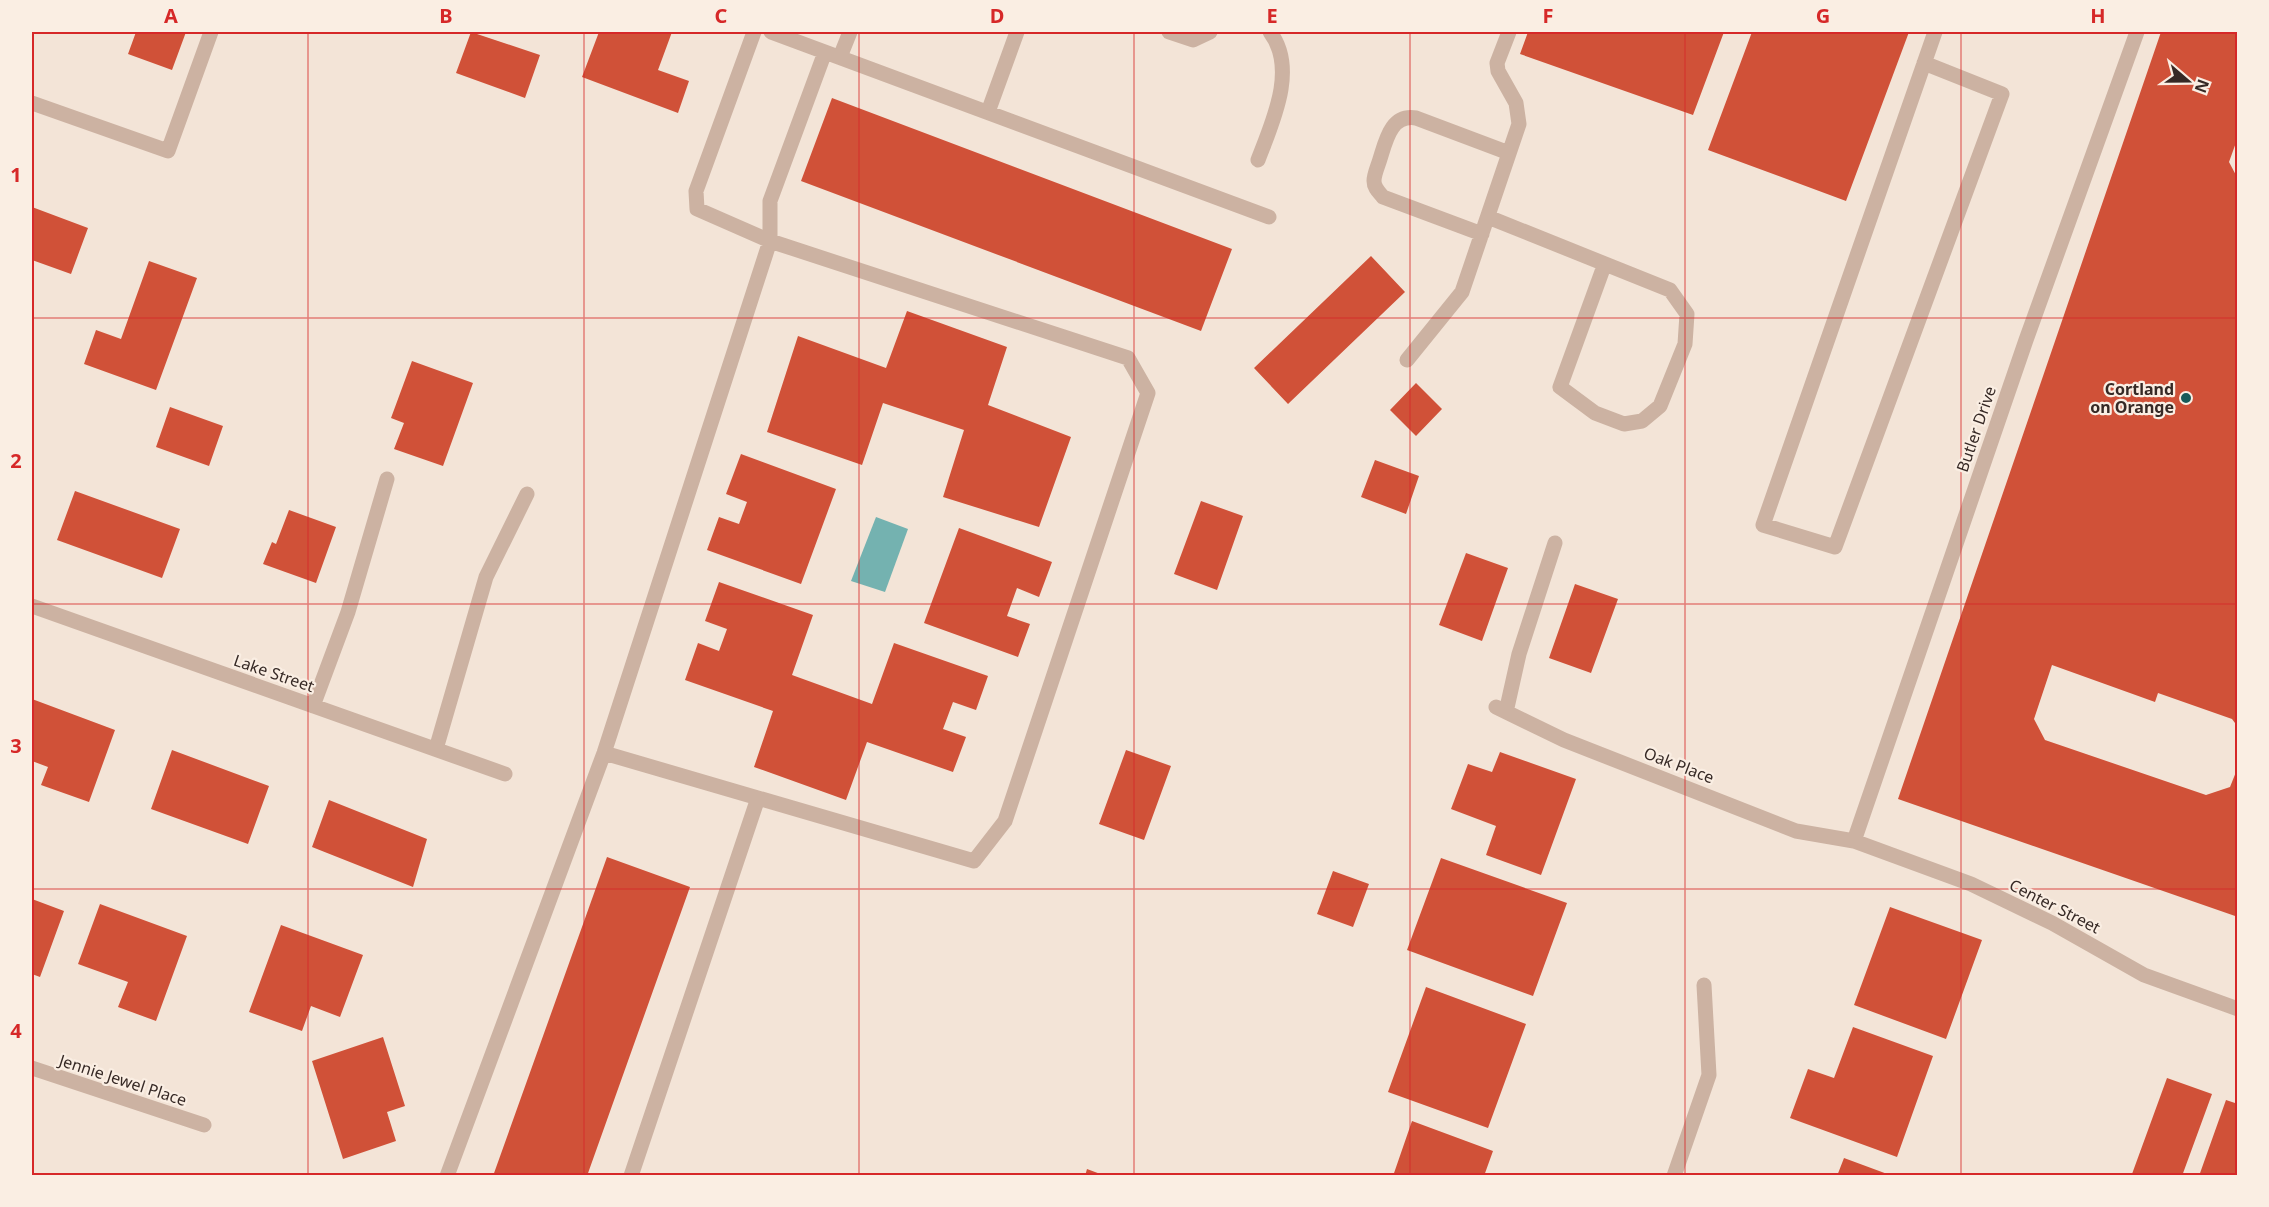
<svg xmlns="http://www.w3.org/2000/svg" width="2269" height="1207" viewBox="0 0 2269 1207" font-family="'Noto Sans',sans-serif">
	<rect width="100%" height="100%" fill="#f3e4d7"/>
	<!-- water -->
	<path fill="#74b2b0" d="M876,517L908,529L885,592L851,581Z"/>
	<!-- building -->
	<path fill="#d05138" d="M136,32H186L172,70L128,54Z
		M471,32L540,55L525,98L456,73Z
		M599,32H672L658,70L689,81L678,113L582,77Z
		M1528,32H1724L1693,115L1520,54Z
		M1752,32H1909L1846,201L1708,150Z
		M2161,32H2238V137L2229,162L2238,179V727L2232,719L2158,693L2155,702L2052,665L2034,719L2045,740L2206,795L2230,787L2238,767V917L1898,799Z
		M832,98L1232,249L1201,331L801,181Z
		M32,207L88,228L71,274L32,260Z
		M1371,256L1405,292L1288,404L1254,368Z
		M149,261L197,278L156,390L84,364L96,330L121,339Z
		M907,311L1007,347L988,405L1071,437L1039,527L943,497L964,430L883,403L862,465L767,432L798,336L886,368Z
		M412,361L473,383L443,466L394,449L404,423L391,418Z
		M1416,383L1442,409L1416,436L1390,410Z
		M170,407L223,426L209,466L156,447Z
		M741,454L836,489L801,584L707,550L719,517L739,524L747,502L726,494Z
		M1375,460L1419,476L1406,514L1361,497Z
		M75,491L180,529L162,578L57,540Z
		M1201,501L1243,516L1217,590L1174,574Z
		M289,510L336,527L316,583L263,564L272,542L276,544Z
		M959,528L1052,562L1039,597L1017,588L1007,616L1030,624L1018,657L924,623Z
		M1466,553L1508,568L1482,641L1439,625Z
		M719,582L813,615L792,675L872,704L894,643L988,676L976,710L953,702L943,729L966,737L953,772L867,742L846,800L754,767L773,711L685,680L698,643L719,651L727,629L705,621Z
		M1575,584L1618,599L1591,673L1549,658Z
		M32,699L115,730L89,802L41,785L48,767L32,761Z
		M172,750L269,786L248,844L151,809Z
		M1126,750L1171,766L1144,840L1099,824Z
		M1500,752L1576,779L1541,875L1486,855L1496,826L1451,809L1468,764L1492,772Z
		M329,800L427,839L413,887L312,847Z
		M607,857L690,887L587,1176H493Z
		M1441,858L1567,903L1533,996L1407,950Z
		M1333,871L1369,884L1353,927L1317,914Z
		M32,899L64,911L40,977L32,974Z
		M100,904L187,936L156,1021L118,1007L128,982L78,964Z
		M1890,907L1982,940L1946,1039L1854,1005Z
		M281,925L363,955L340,1017L311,1006L302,1031L249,1012Z
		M1426,987L1526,1024L1488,1128L1388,1092Z
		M1853,1027L1933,1056L1897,1157L1790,1118L1808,1069L1834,1078Z
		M383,1037L405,1106L387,1112L396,1141L343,1159L312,1061Z
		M2167,1078L2212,1094L2182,1176H2137L2132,1174Z
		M2226,1100L2238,1104V1176H2199Z
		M1412,1121L1493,1151L1484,1176H1393Z
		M1844,1158L1890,1175V1176H1837Z
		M1087,1169L1103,1175V1176H1085Z"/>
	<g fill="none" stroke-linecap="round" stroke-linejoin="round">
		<!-- minor -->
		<path stroke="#ccb2a2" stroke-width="15" d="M771,32L1269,217
			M1169,32L1193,40L1210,32
			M840,57L850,32
			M1924,63L2002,94L1835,547L1763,525L1935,32
			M32,103L168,151L211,32
			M988,112L1017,32
			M1258,160C1272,123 1298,69 1270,32
			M1488,217L1670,290L1687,314L1685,344L1660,406L1642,421L1624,424L1595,413L1560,387L1604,266
			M1482,234L1383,197C1379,192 1374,188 1374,181C1374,174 1378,166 1380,159C1386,140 1391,114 1416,118L1509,153
			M1407,360L1462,292L1519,124L1516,103L1498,71L1497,63L1509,32
			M32,606L505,774
			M313,706L348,612L387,479
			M1496,707L1564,740L1796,831L1854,841L1971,884L2052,923L2144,975L2238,1009
			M1506,712L1519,654L1555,543
			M436,749L486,577L527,494
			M604,753L974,861L1005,821L1148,393L1128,358L770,241L697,209L696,191L754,32
			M1854,841L2026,340L2137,32
			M32,1068L204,1125
			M447,1176L604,753L770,241V201L825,52
			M631,1176L758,798
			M1674,1176L1709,1075L1704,985"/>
	</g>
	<!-- grid -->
	<path fill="none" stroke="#d62828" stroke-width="1.5" stroke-opacity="0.55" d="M308,32V1176M584,32V1176M859,32V1176M1134,32V1176M1410,32V1176M1685,32V1176M1961,32V1176M32,318H2238M32,604H2238M32,889H2238"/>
	<!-- markers -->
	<circle fill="#185a59" stroke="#faeee3" stroke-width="2" cx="2186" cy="398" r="6"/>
	<g text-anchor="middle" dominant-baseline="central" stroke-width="4.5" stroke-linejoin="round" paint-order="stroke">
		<!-- poi labels -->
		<g font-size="16" font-weight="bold" fill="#362925" stroke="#faeee3" text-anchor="end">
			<text x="2174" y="389">Cortland<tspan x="2174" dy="18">on Orange</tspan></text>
		</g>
		<!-- street labels -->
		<g font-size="16" fill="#362925" stroke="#faeee3">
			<text transform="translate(1976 429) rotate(-71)">Butler Drive</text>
			<text transform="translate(274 673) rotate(19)">Lake Street</text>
			<text transform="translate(1679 765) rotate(21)">Oak Place</text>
			<text transform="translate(2055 906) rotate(27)">Center Street</text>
			<text transform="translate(123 1080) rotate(18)">Jennie Jewel Place</text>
		</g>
	</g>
	<!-- border -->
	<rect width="2269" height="1207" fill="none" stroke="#faeee3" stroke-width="66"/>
	<!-- north arrow -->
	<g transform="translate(2188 81) rotate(110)" stroke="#faeee3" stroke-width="4.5" paint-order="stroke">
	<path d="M0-4.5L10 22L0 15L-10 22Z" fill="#362925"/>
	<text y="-9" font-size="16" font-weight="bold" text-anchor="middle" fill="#362925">N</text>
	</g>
	<rect x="33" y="33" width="2203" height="1141" fill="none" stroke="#d62828" stroke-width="2"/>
	<g font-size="20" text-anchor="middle" font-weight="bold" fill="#d62828">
		<text x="171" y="23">A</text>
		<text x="446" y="23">B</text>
		<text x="721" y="23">C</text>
		<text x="997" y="23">D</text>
		<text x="1272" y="23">E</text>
		<text x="1548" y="23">F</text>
		<text x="1823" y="23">G</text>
		<text x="2098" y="23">H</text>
		<text x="16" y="182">1</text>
		<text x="16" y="468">2</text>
		<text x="16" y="753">3</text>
		<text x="16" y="1038">4</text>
	</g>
</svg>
